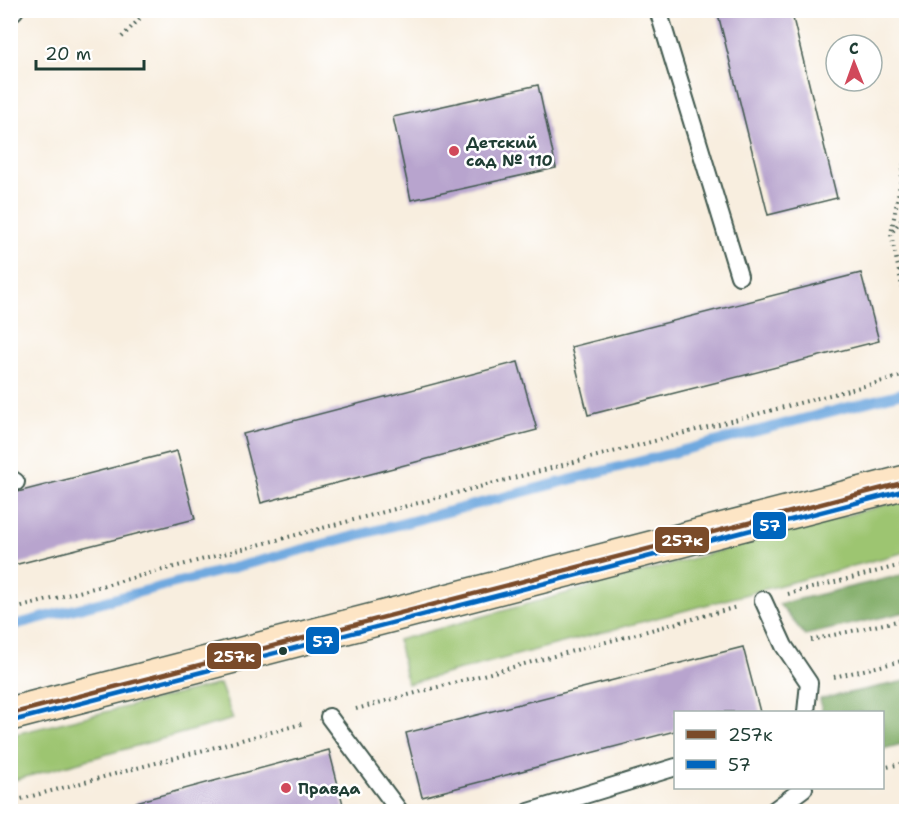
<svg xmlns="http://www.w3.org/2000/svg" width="917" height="822" viewBox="0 0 917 822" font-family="'Shantell Sans',sans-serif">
	<rect width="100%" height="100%" fill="#fff"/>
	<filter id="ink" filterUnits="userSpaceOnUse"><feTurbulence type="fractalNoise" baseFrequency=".0167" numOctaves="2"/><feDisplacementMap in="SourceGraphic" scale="12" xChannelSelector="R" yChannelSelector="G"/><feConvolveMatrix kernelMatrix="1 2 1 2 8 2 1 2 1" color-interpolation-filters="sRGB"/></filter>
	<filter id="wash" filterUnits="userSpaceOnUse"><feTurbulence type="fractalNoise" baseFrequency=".008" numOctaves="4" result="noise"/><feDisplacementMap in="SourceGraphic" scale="24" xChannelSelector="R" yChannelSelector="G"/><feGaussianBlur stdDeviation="1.35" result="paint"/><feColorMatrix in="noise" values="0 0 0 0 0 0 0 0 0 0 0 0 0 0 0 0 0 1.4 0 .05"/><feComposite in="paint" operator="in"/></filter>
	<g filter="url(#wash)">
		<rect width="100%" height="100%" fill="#f8eedf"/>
		<!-- green -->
		<path fill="#9dc571" stroke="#5e8152" stroke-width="1.5" d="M906,499V552L407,684L398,640Z
			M220,684L233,719L11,781V735Z"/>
		<!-- forest -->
		<path fill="#7eaa63" stroke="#4e744c" stroke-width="1.5" d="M906,574V612L805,635L779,604Z
			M906,681V743L883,749L882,712H822L820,699Z"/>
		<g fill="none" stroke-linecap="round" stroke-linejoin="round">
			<!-- stream -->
			<path stroke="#6fa9df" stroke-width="10" d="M10,626L906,392"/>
		</g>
		<g id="blocks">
			<!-- building -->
			<path fill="#b8a4ce" d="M717,10H791L837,198L768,215Z
				M538,85L556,168L411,200L393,117Z
				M861,273L879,341L588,415L571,347Z
				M518,362L537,430L261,503L243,434Z
				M177,451L195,519L10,566V494Z
				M743,647L760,712H675V731L422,797L406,733Z
				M329,750L345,812H138L136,802Z"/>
		</g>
	</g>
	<g filter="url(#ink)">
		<use href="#blocks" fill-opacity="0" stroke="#40584e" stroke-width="1.5"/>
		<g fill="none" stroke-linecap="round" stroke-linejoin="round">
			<!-- lane casing -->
			<g stroke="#40584e" stroke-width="20">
				<path id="lane" d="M658,10L739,276
					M10,15L15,10
					M10,478L16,482
					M763,600L784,646L809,683L806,712
					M329,717L400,812
					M529,812L676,767
					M772,812L804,788"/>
			</g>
			<!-- secondary casing -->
			<g stroke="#40584e" stroke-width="36">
				<path id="secondary" d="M10,714L906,482"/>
			</g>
			<!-- path -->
			<path stroke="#40584e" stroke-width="4" stroke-dasharray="1.5 4.5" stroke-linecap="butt" d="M122,37L148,10
				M906,152L891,234L906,305
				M893,231L906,213
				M788,594L906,564
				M10,610L906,375
				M811,640L906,619
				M834,677L906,660
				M356,709L737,607
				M882,768L906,763
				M10,802L305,723"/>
			<!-- lane -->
			<use href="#lane" stroke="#fff" stroke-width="16"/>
			<!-- secondary -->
			<use href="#secondary" stroke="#fde5c5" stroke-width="33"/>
			<!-- bus-1 casing -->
			<g stroke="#fff" stroke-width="9">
				<path id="bus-1" d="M10,714L906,482"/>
			</g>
			<!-- bus-2 casing -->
			<g stroke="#fff" stroke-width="9">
				<path id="bus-2" d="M12,721L906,490"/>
			</g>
			<!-- bus-1 -->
			<use href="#bus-1" stroke="#7a4b2a" stroke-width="4.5"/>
			<!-- bus-2 -->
			<use href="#bus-2" stroke="#0065bd" stroke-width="4.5"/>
		</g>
	</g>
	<!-- markers -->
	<g fill="#d1495b" stroke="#fff" stroke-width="2">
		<circle cx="454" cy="151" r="6"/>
		<circle cx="286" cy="788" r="6"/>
	</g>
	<circle fill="#1f3d34" stroke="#fff" stroke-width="2" cx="283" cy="651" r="5"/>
	<g text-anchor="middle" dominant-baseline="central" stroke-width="5" stroke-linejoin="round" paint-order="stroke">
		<!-- poi labels -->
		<g font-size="16" font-weight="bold" fill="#1f3d34" stroke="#fff" text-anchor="start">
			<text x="466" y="142">Детский<tspan x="466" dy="18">сад № 110</tspan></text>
			<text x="298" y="788">Правда</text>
		</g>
	</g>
	<g stroke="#fff" stroke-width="2">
		<rect x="752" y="511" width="35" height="29" rx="6" fill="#0065bd"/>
		<rect x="654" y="526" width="56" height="28" rx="6" fill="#7a4b2a"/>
		<rect x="305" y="626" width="35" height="29" rx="6" fill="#0065bd"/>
		<rect x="206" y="642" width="56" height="28" rx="6" fill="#7a4b2a"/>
	</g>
	<g font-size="16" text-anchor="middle" font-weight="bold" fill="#fff">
		<text x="770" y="531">57</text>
		<text x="682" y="546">257к</text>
		<text x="323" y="647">57</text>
		<text x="234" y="662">257к</text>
	</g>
	<!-- margin -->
	<rect width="917" height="822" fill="none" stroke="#fff" stroke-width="36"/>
	<!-- legend -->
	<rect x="674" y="711" width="210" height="78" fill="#ffffff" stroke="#a5b1ae" stroke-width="1.5"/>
	<rect x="686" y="730" width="30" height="9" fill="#7a4b2a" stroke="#a5b1ae" stroke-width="1.5"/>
	<text x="728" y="741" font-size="18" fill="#1f3d34">257к</text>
	<rect x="686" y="760" width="30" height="9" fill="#0065bd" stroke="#a5b1ae" stroke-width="1.5"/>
	<text x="728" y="771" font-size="18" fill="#1f3d34">57</text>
	<!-- north arrow -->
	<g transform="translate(854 63) rotate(359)"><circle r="28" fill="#ffffff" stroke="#a5b1ae" stroke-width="1.5"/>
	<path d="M0-4.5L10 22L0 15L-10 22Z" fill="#d1495b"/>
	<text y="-9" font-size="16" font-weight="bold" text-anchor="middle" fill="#1f3d34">С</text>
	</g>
	<!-- scale -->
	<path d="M36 60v9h108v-9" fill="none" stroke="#1f3d34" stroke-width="3"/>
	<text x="45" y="60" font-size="18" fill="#1f3d34" stroke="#ffffff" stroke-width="4.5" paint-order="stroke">20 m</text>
</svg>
